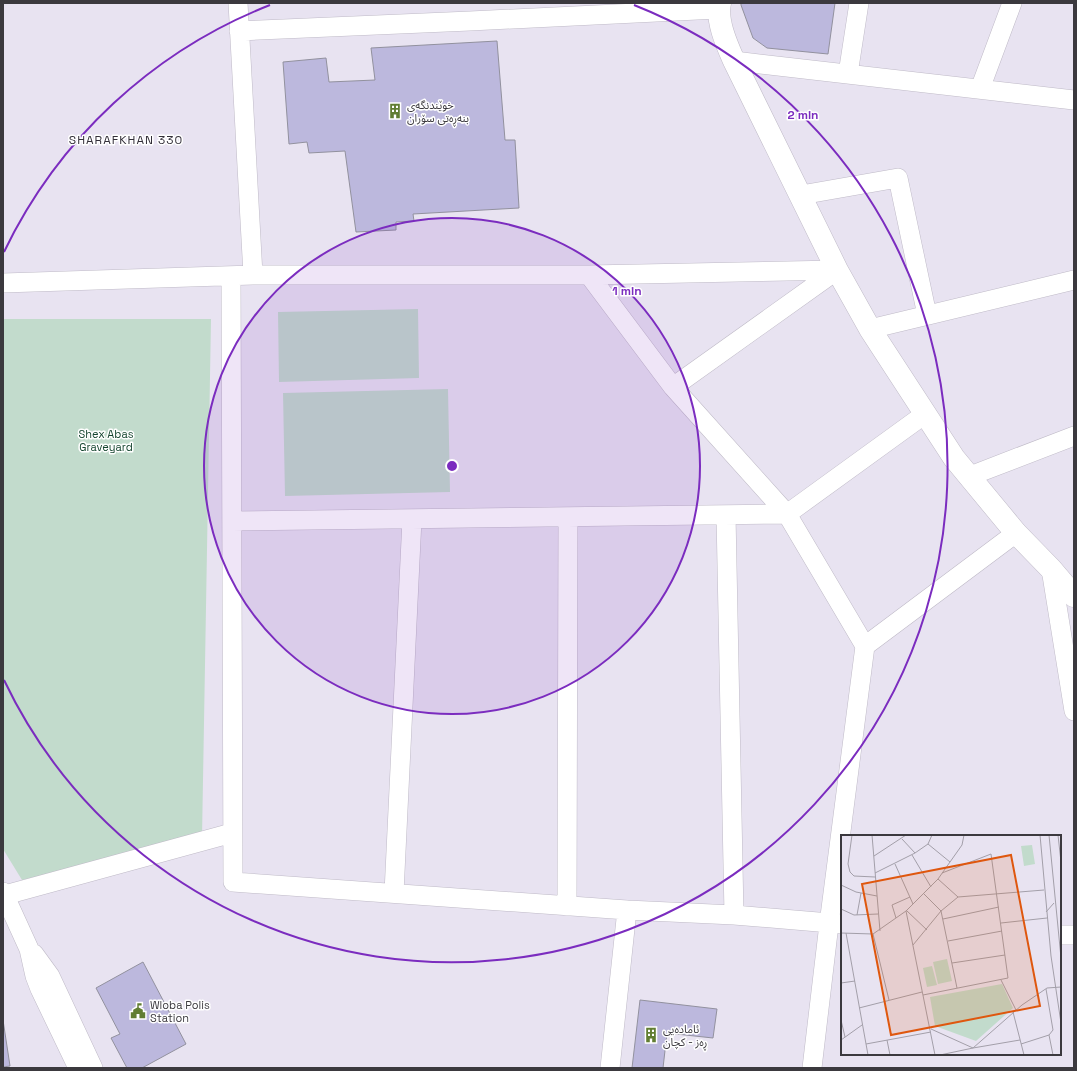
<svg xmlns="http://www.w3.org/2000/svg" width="1077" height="1071" viewBox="0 0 1077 1071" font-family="'Space Grotesk','Noto Sans Arabic',sans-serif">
	<rect width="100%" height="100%" fill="#e8e3f1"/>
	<!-- green -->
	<path fill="#c2dbcc" d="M418,309L419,378L279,382L278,312Z
		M3,319H211L202,838L22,880L3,849Z
		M448,389L450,492L285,496L283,393Z"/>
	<!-- building -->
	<path fill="#bcb8dd" stroke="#92919e" d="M741,3H835L828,54L767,48L753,38L741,5Z
		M497,41L505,140H515L519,208L413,214L414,221L396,222V230L356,232L345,151L309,153L307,142L289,144L283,62L326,58L329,82L375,80L371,48Z
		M143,962L186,1044L142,1068H127L111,1038L120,1034L96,988Z
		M640,1000L717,1009L713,1038L667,1033L663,1068H632Z
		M3,1020L10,1066L3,1067Z"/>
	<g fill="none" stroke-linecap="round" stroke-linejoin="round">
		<!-- street casing -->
		<g stroke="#bfbac7" stroke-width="20">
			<path id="street" d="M238,3L253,275
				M239,31L470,21L718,9
				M734,61L1074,100
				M848,74L859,3
				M980,89L1012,3
				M801,195L898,178L927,315
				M589,275L673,387L787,514L865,646L829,924L812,1068
				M231,276L233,882L627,910L734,915L842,924
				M3,283L253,275H589L837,270
				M870,329L1074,280
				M673,387L837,270
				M970,476L1074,436
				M726,515L734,915
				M232,521L787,514L925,414
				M1051,569L1074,711
				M865,646L1016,533
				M3,892L29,949L35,976L40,989L78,1068
				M394,893L412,519
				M5,895L232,833
				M567,906L568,517
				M1060,935H1074
				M34,954L50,976L93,1068
				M610,1068L627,910"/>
		</g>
		<!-- secondary casing -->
		<g stroke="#bfbac7" stroke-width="23">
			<path id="secondary" d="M720,3C716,21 727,45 734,61L837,270L870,329L954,458L1016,533L1051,569L1074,596"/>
		</g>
		<!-- street -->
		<use href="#street" stroke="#fff" stroke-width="19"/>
		<!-- secondary -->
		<use href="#secondary" stroke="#fff" stroke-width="22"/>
	</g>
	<!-- distance rings -->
	<circle cx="452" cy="466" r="248" fill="#7b2cbf" fill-opacity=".12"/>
	<g fill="none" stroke="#7b2cbf" stroke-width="2">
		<circle cx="452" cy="466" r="248"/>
		<path d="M4 252A496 496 0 0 1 270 5M634 5A496 496 0 1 1 4 680"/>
	</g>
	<!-- icons -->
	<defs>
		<g id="building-bare" transform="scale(1.2)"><path d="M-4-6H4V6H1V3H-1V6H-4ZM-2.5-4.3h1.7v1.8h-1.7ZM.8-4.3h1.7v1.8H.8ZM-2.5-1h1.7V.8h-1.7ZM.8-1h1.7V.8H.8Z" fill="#617d32" stroke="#fff" stroke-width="2.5" paint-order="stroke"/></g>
		<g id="civic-bare" transform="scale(1.2)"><path d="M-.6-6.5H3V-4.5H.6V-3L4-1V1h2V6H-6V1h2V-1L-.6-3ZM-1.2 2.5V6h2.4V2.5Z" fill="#617d32" stroke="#fff" stroke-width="2.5" paint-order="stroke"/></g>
	</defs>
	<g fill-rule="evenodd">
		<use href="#building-bare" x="395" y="111"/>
		<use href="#civic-bare" x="138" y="1011"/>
		<use href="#building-bare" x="651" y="1035"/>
	</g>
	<g text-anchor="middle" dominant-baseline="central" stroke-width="3" stroke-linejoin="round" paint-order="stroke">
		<!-- poi labels -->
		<g font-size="11" fill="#3b393e" stroke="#fff" text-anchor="start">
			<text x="407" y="105">خوێندنگەی<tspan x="407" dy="13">بنەڕەتی سۆران</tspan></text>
			<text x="150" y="1005">Wloba Polis<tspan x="150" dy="13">Station</tspan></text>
			<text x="663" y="1029">ئامادەیی<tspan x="663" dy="13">ڕەز - کچان</tspan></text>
		</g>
		<!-- park labels -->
		<g font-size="11" fill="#14442e" stroke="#fff">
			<text x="106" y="434">Shex Abas<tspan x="106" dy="13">Graveyard</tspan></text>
		</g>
		<!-- neighbourhood labels -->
		<g font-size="12" letter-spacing="1" fill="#322e38" stroke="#fff">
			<text x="126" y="140">SHARAFKHAN 330</text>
		</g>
	</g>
	<!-- overview -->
	<g transform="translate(841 835)">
		<rect width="220" height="220" fill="#e8e3f1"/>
		<path d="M191,10L194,29L183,31L180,11ZM106,124L111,146L97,149L92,127ZM91,131L96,150L86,152L82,133ZM161,149L172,173L135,206L94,191L89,162Z" fill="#c2dbcc"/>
		<path fill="none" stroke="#a39fa9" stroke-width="1" d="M11,0L7,29L9,37L13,41L34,42M31,0L39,96M199,0L210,121L220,188M208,0L220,123M217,0L220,27M61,4L74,18M87,9L109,27M71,20L90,52M33,21L65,0M54,29L72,69M34,38L74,18L87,9L91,0M97,44L117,62M0,50L15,57L36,61M83,59L100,76L116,153M0,74L13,80L37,79M65,76L94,220M66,76L86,95M205,77L213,68M16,80L20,58M55,83L51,70L69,62M102,84L158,72M160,88L206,83M0,98L32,99L65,76L97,44L121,10L123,0M5,98L27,220M32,99L48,165M107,106L161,96M72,110L100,76L117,62L203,55M111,128L164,120M160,145L175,175M0,148L14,146M82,160L167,143L150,19L101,38M18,173L81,157M172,177L183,220M0,185L4,202M90,194L132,213L179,205M208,200L212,220M0,205L21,190M46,205L49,220M25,209L90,197M180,209L208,200L212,195L205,154M99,220L132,213L181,170L206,153L220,152"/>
		<path fill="#df570e" fill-opacity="0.15" stroke="#df570e" stroke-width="2" d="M170,20L199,171L50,200L21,49Z"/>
		<rect width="220" height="220" fill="none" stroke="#3b393e" stroke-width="2"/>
	</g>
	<circle cx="452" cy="466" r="6" fill="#7b2cbf" stroke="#fff" stroke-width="2"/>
	<g font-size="12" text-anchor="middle" font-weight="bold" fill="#7b2cbf" stroke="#fff" stroke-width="3" stroke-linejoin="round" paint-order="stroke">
		<text x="803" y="119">2 min</text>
		<text x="627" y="295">1 min</text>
	</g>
	<!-- border -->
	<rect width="1077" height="1071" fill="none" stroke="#3b393e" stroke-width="8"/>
</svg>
